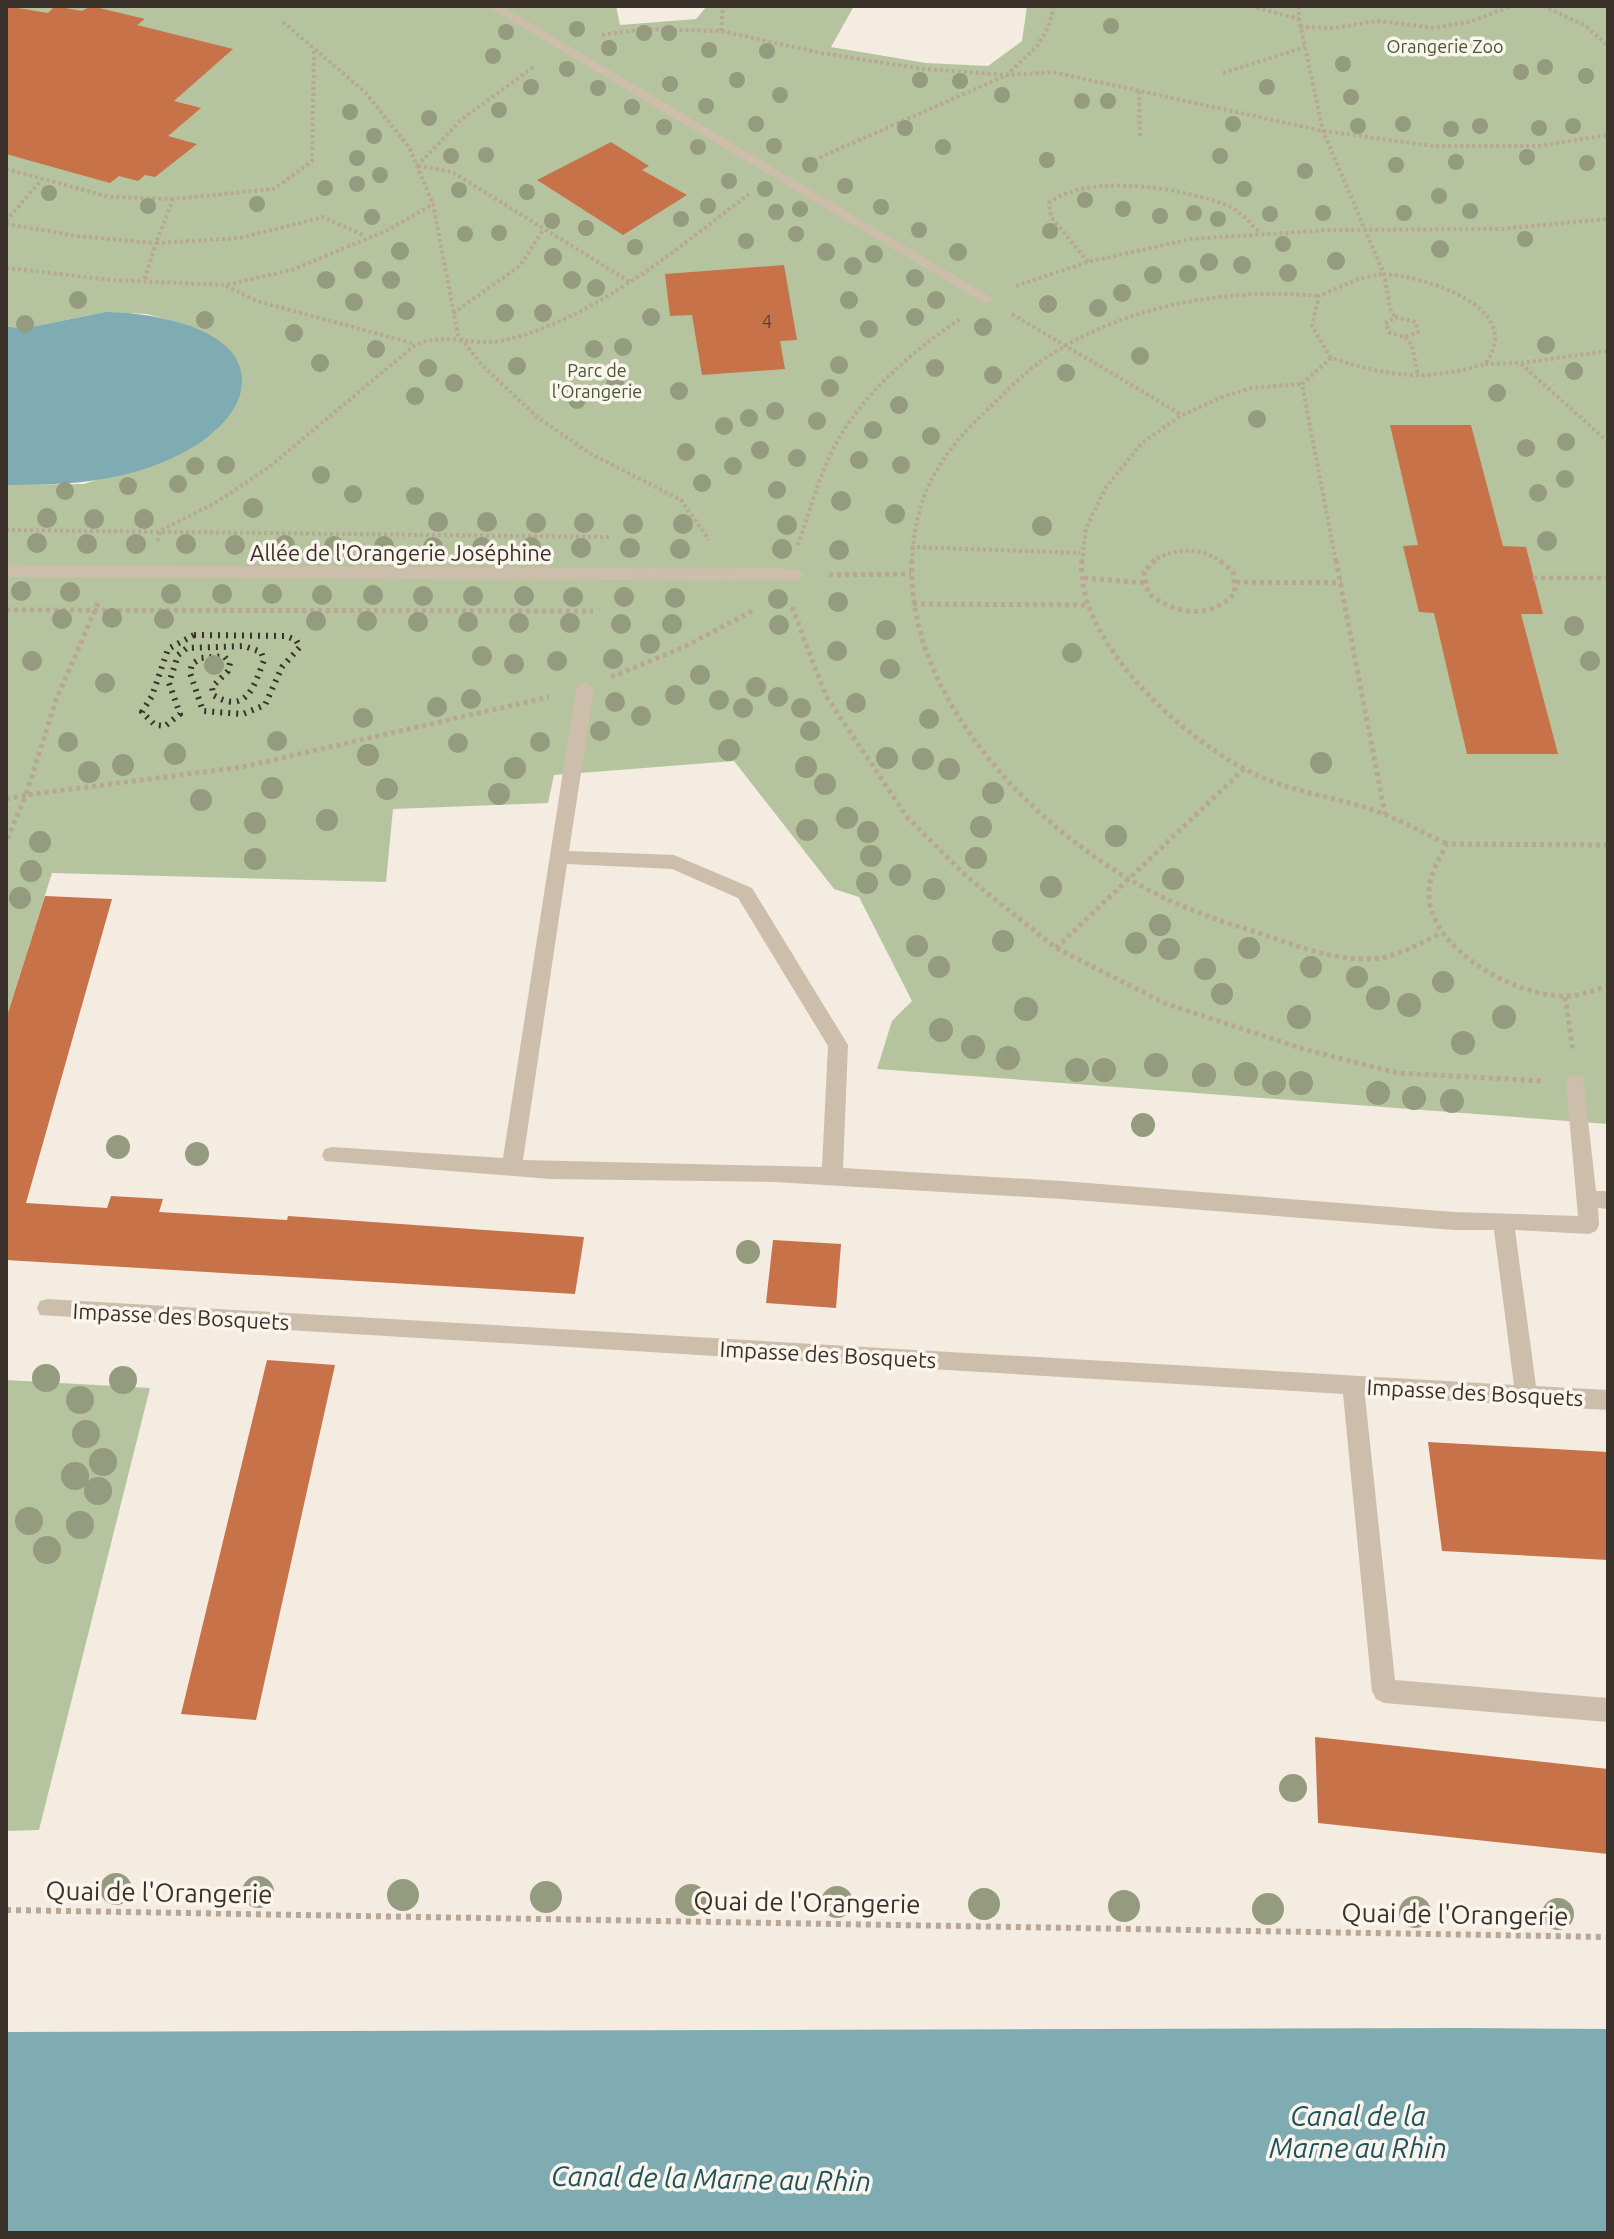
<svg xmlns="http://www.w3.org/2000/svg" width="1614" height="2239" viewBox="0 0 1614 2239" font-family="Ubuntu,sans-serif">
	<rect width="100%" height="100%" fill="#f4ece0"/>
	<!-- green -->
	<path fill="#b5c49f" d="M6,6H616L620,25L696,19L707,6H854L831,47L926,63L988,66L1022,41L1027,6H1608V1124L877,1069L892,1021L912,1001L859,897L834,889L734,761L554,775L548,803L393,809L386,882L52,873L6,1019V485L84,484L177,454L215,431L238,400L242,386L183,324L147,314L105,312L22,329L6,326Z
		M6,1380L150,1388L39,1830L6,1831Z"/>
	<!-- water -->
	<path fill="#7eacb2" d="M105,312C148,312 254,327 241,391C236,414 214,434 195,446C135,482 73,485 6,485V326L22,329Z
		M1465,2028L1608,2029V2233H6V2032Z"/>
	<!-- building -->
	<path fill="#c8724a" d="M6,6L48,13L55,6L82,11L91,6L145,19L137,25L233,49L174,101L201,108L168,136L197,144L155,177L145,175L138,181L119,176L110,183L6,154Z
		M611,142L649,166L642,170L687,195L623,235L537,180Z
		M784,265L797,340L780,341L785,369L702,375L692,315L670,316L665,274Z
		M1390,425H1471L1503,546L1526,547L1543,614H1521L1558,754H1467L1434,613L1419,612L1403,546L1418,545Z
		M45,896L112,899L26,1203L107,1208L111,1196L163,1199L159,1212L287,1220L288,1216L584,1237L575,1294L6,1260V1019Z
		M773,1240L841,1244L836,1308L766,1303Z
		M267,1360L335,1365L256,1720L181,1714Z
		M1428,1442L1608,1452V1560L1442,1551Z
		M1315,1737L1608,1769V1854L1318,1823Z"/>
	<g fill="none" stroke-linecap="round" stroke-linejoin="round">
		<!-- path-far2 -->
		<path stroke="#b9a795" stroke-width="4" stroke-dasharray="3 3" stroke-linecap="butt" d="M1251,6L1299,19
			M1299,6V19L1323,131L1384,274L1390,308L1395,317
			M1543,6L1586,26L1608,46
			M283,22L365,92L409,147L433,204
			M1300,27L1332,28L1377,21L1435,28L1469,22L1512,6
			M721,31L723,6
			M602,35L641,29L721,31L821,53L923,69L1007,75L1053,72L1323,131L1434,146H1537L1608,135
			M314,51L312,161L274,189L173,199L156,243L240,238L323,217L365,236
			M1223,73L1305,47
			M1139,91L1140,139
			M814,160L1007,75L1038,45L1048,28L1054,6
			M417,166L462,119L535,66
			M418,166L452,172L632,283
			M6,169L110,197L173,199
			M6,221L42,179
			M6,224L77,236L156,243L144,281
			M1088,262L1051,217L1049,203C1087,172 1187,188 1231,207C1241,212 1251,224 1259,232
			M6,268L112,280L225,285L292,270L388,230L433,204L458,335L483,366L537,417L591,454L681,500L709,540
			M1383,274C1423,276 1528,307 1485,364C1423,382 1392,377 1331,358L1312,326L1319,296L1358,279Z
			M226,286L257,301L415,344
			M1016,286L1088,262L1190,239L1331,230L1501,229L1608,219
			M453,313L520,266L543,230
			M1012,314L1182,415
			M1395,317L1416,322L1418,332L1405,337L1390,333L1385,324Z
			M1405,337L1412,345L1418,377
			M1331,358L1302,384L1336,562
			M1485,364L1521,363L1608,351
			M1521,364L1608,442
			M6,530L609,537
			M158,541L160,531L215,503L268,468L415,345C446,331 475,348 506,340C599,316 675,250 749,194
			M798,545C811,507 822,464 844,430C872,386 917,348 960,319
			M911,547L1080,553
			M912,562C915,490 942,452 993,404C1009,389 1025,372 1044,359C1123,306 1225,287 1319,296
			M1082,562L1086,528L1106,487L1142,443L1180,416L1222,397L1252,388L1302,384
			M1152,562C1171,548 1202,546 1221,562"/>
		<!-- path-far1 -->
		<path stroke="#b9a795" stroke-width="5" stroke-dasharray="4 4" stroke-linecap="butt" d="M912,560C905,695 1031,826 1143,887C1179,907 1217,920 1256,932C1292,944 1330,960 1368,959C1395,959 1418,944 1442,933
			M1082,560C1074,642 1190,746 1259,776C1294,792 1333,797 1370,809C1397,818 1421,832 1447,844
			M1155,560L1144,572L1148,593C1176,615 1209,620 1235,593L1233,572L1219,560
			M1336,560L1385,814
			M829,575L911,574
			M1084,578L1144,583
			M1533,578H1608
			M1236,582L1342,583
			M98,603L56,700L26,795L242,767L549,697
			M913,604L1087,605
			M792,607L826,696L907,817L967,877L1056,948L1164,1003L1303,1049L1398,1073L1543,1081
			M6,610L593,611
			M611,677L684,647L754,610
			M6,799L26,795L6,842
			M1608,845L1447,844C1439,859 1430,873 1429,890C1426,948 1515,997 1566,996C1580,996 1594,990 1608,986
			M1056,948L1244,769
			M1565,997L1573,1051"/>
		<!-- path -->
		<path stroke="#b9a795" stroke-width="6" stroke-dasharray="5 5" stroke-linecap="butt" d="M6,1910L1608,1937"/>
		<!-- minor -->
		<path fill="#cdbdab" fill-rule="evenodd" d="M487,6H502L994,299L987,303L982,302Z
			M6,565L796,569L804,575L796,581L6,577Z
			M585,682L594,688L569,851L674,855L752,888L848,1045L843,1168L1062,1181L1454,1212L1578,1216L1566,1082L1569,1076H1583L1596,1191H1608V1209L1598,1208L1599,1225L1596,1231L1589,1234L1515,1230L1536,1386L1608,1390V1410L1365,1396L1395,1680L1608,1698V1722L1384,1703L1376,1699L1372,1691L1343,1394L40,1315L37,1308L40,1301L48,1299L1514,1385L1494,1230H1454L1062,1199L774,1182L551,1179L325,1161L322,1155L325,1149L332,1147L503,1158L576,688ZM567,864L672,869L738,898L828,1046L822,1167L523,1160Z"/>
		<!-- rail -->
		<path stroke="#3a312a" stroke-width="6" stroke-dasharray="2 6" stroke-linecap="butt" d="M194,635L286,636L296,640L300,647L282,667L265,705L243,714L203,711L190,673L192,664L201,658L224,656L230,663L228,671L212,687L213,695C246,715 254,687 264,660L261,652L244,646L187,648L178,655L169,683L180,714L165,726L155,725L142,712L152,696L168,649Z"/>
	</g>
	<!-- trees -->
	<g fill="#949b7e">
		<circle cx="1111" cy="26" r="8"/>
		<circle cx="577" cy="29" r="8"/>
		<circle cx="506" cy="32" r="8"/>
		<circle cx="644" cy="33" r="8"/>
		<circle cx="669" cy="33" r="8"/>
		<circle cx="609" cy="48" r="8"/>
		<circle cx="709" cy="50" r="8"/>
		<circle cx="767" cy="51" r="8"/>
		<circle cx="493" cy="56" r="8"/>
		<circle cx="1343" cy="64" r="8"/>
		<circle cx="1545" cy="67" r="8"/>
		<circle cx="567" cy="69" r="8"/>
		<circle cx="1521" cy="72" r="8"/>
		<circle cx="1586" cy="76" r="8"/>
		<circle cx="737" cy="80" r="8"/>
		<circle cx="920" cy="80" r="8"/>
		<circle cx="960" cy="81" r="8"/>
		<circle cx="670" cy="84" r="8"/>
		<circle cx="531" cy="87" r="8"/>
		<circle cx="1267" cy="87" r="8"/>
		<circle cx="598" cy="88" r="8"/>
		<circle cx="780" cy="95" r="8"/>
		<circle cx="1002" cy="95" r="8"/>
		<circle cx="1351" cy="97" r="8"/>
		<circle cx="1082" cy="101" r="8"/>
		<circle cx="1108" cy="101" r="8"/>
		<circle cx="706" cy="106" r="8"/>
		<circle cx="632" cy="107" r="8"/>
		<circle cx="499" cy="110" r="8"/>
		<circle cx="350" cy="112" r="8"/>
		<circle cx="429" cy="118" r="8"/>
		<circle cx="756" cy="124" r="8"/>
		<circle cx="1233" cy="124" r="8"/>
		<circle cx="1403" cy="124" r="8"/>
		<circle cx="1358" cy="126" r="8"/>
		<circle cx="1480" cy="126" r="8"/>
		<circle cx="1573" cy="126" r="8"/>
		<circle cx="664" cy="127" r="8"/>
		<circle cx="905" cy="128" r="8"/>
		<circle cx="1539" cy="128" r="8"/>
		<circle cx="1451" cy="129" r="8"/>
		<circle cx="374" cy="136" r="8"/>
		<circle cx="774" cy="146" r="8"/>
		<circle cx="698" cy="147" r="8"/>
		<circle cx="943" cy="147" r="8"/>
		<circle cx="486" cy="155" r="8"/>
		<circle cx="451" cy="156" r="8"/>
		<circle cx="1220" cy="156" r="8"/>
		<circle cx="1527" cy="157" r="8"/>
		<circle cx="357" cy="158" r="8"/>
		<circle cx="1047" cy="160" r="8"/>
		<circle cx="1456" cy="162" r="8"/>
		<circle cx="1587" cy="163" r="8"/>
		<circle cx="810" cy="165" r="8"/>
		<circle cx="1396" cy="165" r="8"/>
		<circle cx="1305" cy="171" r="8"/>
		<circle cx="380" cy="175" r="8"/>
		<circle cx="729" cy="181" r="8"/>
		<circle cx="357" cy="184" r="8"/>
		<circle cx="845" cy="186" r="8"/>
		<circle cx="325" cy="188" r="8"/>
		<circle cx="765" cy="189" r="8"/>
		<circle cx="1244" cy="189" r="8"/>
		<circle cx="459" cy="190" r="8"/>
		<circle cx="527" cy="192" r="8"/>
		<circle cx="49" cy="193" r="8"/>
		<circle cx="1439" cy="196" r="8"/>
		<circle cx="1085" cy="200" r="8"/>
		<circle cx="257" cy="204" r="8"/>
		<circle cx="148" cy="206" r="8"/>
		<circle cx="708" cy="206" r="8"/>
		<circle cx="881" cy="207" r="8"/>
		<circle cx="800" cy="209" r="8"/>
		<circle cx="1123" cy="209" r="8"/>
		<circle cx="1470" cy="211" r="8"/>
		<circle cx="776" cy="212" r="8"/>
		<circle cx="1194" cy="213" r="8"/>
		<circle cx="1323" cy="213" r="8"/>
		<circle cx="1404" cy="213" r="8"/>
		<circle cx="1270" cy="214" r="8"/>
		<circle cx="1160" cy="216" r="8"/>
		<circle cx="372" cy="217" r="8"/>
		<circle cx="681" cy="219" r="8"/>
		<circle cx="1218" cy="219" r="8"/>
		<circle cx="552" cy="221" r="8"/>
		<circle cx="586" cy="228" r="8"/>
		<circle cx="919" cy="230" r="8"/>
		<circle cx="1050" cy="231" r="8"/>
		<circle cx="499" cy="233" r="8"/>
		<circle cx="465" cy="234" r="8"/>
		<circle cx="796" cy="234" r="8"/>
		<circle cx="1525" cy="239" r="8"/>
		<circle cx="746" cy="241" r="8"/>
		<circle cx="1283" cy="244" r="8"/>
		<circle cx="635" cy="247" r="8"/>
		<circle cx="1440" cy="249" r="9"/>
		<circle cx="400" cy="251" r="9"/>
		<circle cx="826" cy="252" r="9"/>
		<circle cx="958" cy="252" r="9"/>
		<circle cx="874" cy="254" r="9"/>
		<circle cx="553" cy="257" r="9"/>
		<circle cx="1336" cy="261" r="9"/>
		<circle cx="1209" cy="262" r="9"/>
		<circle cx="1242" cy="265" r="9"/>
		<circle cx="853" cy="266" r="9"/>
		<circle cx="363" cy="270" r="9"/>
		<circle cx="1288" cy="273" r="9"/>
		<circle cx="1188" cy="274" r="9"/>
		<circle cx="1153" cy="275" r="9"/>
		<circle cx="915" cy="278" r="9"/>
		<circle cx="326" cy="280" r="9"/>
		<circle cx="391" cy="280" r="9"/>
		<circle cx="572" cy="280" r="9"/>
		<circle cx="596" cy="288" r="9"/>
		<circle cx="1122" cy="293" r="9"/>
		<circle cx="78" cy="300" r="9"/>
		<circle cx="849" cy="300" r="9"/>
		<circle cx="936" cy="300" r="9"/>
		<circle cx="354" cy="302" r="9"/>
		<circle cx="1048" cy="304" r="9"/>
		<circle cx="1098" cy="308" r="9"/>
		<circle cx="406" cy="311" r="9"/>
		<circle cx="505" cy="313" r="9"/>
		<circle cx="543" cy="313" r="9"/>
		<circle cx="651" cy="317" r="9"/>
		<circle cx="915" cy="317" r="9"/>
		<circle cx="205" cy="320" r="9"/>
		<circle cx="25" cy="324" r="9"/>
		<circle cx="983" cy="327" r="9"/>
		<circle cx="869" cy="329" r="9"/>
		<circle cx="294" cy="333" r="9"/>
		<circle cx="1546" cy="345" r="9"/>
		<circle cx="623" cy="347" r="9"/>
		<circle cx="376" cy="349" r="9"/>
		<circle cx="594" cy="349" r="9"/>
		<circle cx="1140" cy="356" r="9"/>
		<circle cx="320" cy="363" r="9"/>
		<circle cx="839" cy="365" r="9"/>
		<circle cx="517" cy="366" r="9"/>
		<circle cx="428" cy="368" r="9"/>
		<circle cx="935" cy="368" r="9"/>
		<circle cx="1574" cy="371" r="9"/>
		<circle cx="1066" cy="373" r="9"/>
		<circle cx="993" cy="375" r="9"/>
		<circle cx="454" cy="383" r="9"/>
		<circle cx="615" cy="384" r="9"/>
		<circle cx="830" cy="388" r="9"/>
		<circle cx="679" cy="391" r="9"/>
		<circle cx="1497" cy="393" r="9"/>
		<circle cx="415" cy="396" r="9"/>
		<circle cx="577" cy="400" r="9"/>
		<circle cx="899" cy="405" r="9"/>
		<circle cx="775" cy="411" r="9"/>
		<circle cx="749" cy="418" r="9"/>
		<circle cx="1257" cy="419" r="9"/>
		<circle cx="817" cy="421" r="9"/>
		<circle cx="724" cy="426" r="9"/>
		<circle cx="873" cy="430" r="9"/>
		<circle cx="931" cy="436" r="9"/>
		<circle cx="1566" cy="442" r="9"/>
		<circle cx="1526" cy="448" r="9"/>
		<circle cx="760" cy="450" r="9"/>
		<circle cx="686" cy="452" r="9"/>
		<circle cx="797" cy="458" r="9"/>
		<circle cx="859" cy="460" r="9"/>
		<circle cx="226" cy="465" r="9"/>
		<circle cx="901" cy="465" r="9"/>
		<circle cx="195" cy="466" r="9"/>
		<circle cx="733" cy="466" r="9"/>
		<circle cx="321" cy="475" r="9"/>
		<circle cx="1565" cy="479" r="9"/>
		<circle cx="702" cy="483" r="9"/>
		<circle cx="178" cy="484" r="9"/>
		<circle cx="128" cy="486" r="9"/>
		<circle cx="777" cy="490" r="9"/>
		<circle cx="65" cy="491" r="9"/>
		<circle cx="1538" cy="493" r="9"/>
		<circle cx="353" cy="494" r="9"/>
		<circle cx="415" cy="496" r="9"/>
		<circle cx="841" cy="501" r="10"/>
		<circle cx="253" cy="508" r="10"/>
		<circle cx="895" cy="514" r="10"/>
		<circle cx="47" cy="518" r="10"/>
		<circle cx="94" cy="519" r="10"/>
		<circle cx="144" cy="519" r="10"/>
		<circle cx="438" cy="522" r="10"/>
		<circle cx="487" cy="522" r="10"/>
		<circle cx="536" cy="523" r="10"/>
		<circle cx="584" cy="523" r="10"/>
		<circle cx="633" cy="524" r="10"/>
		<circle cx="683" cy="524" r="10"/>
		<circle cx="787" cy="525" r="10"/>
		<circle cx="1042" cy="526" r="10"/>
		<circle cx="1547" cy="541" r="10"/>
		<circle cx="37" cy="543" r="10"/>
		<circle cx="87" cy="544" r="10"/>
		<circle cx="136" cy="544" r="10"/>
		<circle cx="186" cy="544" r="10"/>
		<circle cx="235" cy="545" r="10"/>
		<circle cx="285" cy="545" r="10"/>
		<circle cx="334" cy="546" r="10"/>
		<circle cx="384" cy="546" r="10"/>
		<circle cx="433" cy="547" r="10"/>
		<circle cx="482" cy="547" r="10"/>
		<circle cx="531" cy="547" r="10"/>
		<circle cx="581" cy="548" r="10"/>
		<circle cx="630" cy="548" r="10"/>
		<circle cx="680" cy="549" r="10"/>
		<circle cx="782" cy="549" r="10"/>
		<circle cx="839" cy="550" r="10"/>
		<circle cx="21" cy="591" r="10"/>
		<circle cx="70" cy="592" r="10"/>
		<circle cx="171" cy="594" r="10"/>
		<circle cx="222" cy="594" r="10"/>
		<circle cx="272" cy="594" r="10"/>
		<circle cx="322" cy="595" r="10"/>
		<circle cx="373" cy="595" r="10"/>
		<circle cx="423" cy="596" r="10"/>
		<circle cx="473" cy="596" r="10"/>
		<circle cx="524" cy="596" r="10"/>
		<circle cx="573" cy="597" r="10"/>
		<circle cx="624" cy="597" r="10"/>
		<circle cx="675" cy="598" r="10"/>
		<circle cx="778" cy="599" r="10"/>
		<circle cx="838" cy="602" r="10"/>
		<circle cx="112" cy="618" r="10"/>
		<circle cx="62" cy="619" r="10"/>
		<circle cx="164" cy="619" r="10"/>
		<circle cx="316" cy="621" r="10"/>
		<circle cx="367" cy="621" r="10"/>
		<circle cx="418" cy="622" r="10"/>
		<circle cx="468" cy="622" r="10"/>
		<circle cx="519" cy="623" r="10"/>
		<circle cx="570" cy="623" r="10"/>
		<circle cx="621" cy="624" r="10"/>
		<circle cx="672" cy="624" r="10"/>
		<circle cx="779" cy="625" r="10"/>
		<circle cx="1574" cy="626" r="10"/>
		<circle cx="886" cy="630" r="10"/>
		<circle cx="650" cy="644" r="10"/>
		<circle cx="837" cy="651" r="10"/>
		<circle cx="1072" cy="653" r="10"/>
		<circle cx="482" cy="656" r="10"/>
		<circle cx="613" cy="659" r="10"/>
		<circle cx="32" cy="661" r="10"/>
		<circle cx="557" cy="661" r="10"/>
		<circle cx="1590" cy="661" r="10"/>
		<circle cx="514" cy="664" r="10"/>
		<circle cx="214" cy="665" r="10"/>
		<circle cx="890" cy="669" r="10"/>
		<circle cx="700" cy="675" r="10"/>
		<circle cx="105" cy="683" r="10"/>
		<circle cx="756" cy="687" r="10"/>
		<circle cx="675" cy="695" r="10"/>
		<circle cx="778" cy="697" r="10"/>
		<circle cx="471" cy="699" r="10"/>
		<circle cx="719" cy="700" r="10"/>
		<circle cx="615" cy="702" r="10"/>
		<circle cx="856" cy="703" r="10"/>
		<circle cx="437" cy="707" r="10"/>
		<circle cx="743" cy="708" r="10"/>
		<circle cx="801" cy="708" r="10"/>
		<circle cx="641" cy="716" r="10"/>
		<circle cx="363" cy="718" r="10"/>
		<circle cx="929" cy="719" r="10"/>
		<circle cx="600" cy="731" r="10"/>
		<circle cx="810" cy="731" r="10"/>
		<circle cx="277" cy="741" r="10"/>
		<circle cx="68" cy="742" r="10"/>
		<circle cx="540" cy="742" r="10"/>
		<circle cx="458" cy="743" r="10"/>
		<circle cx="729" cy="750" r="11"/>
		<circle cx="175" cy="754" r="11"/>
		<circle cx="368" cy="755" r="11"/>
		<circle cx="887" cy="758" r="11"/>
		<circle cx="923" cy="759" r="11"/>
		<circle cx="1321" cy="763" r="11"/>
		<circle cx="123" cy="765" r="11"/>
		<circle cx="806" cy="767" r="11"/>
		<circle cx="515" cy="768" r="11"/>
		<circle cx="949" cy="769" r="11"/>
		<circle cx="89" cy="772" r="11"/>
		<circle cx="825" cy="784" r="11"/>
		<circle cx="272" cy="788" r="11"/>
		<circle cx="387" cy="789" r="11"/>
		<circle cx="993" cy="793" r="11"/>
		<circle cx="499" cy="794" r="11"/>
		<circle cx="201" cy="800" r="11"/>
		<circle cx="847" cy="818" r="11"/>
		<circle cx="327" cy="820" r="11"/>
		<circle cx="255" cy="823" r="11"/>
		<circle cx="981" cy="827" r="11"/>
		<circle cx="807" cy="830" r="11"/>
		<circle cx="868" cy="832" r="11"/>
		<circle cx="1116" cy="836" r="11"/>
		<circle cx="40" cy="842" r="11"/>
		<circle cx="871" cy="856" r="11"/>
		<circle cx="976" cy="858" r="11"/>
		<circle cx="255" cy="859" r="11"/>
		<circle cx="31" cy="871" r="11"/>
		<circle cx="900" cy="875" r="11"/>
		<circle cx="1173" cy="879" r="11"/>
		<circle cx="867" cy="883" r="11"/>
		<circle cx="1051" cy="887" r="11"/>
		<circle cx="934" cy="889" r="11"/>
		<circle cx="20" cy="898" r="11"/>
		<circle cx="1160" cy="925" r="11"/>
		<circle cx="1003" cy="941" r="11"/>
		<circle cx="1136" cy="943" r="11"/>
		<circle cx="917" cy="946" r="11"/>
		<circle cx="1249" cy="948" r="11"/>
		<circle cx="1169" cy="949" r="11"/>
		<circle cx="939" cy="967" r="11"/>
		<circle cx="1311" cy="967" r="11"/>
		<circle cx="1205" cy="969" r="11"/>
		<circle cx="1357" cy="977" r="11"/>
		<circle cx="1443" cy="982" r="11"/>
		<circle cx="1222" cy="994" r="11"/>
		<circle cx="1378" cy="998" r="12"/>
		<circle cx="1409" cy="1005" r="12"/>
		<circle cx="1026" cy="1009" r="12"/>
		<circle cx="1299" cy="1017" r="12"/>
		<circle cx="1504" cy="1017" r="12"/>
		<circle cx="941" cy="1030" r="12"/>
		<circle cx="1463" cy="1043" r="12"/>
		<circle cx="973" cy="1047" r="12"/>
		<circle cx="1008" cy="1058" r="12"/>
		<circle cx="1156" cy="1065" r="12"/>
		<circle cx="1077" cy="1070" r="12"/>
		<circle cx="1104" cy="1070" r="12"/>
		<circle cx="1246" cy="1074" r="12"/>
		<circle cx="1204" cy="1075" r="12"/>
		<circle cx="1274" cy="1083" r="12"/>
		<circle cx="1301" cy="1083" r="12"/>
		<circle cx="1378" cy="1093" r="12"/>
		<circle cx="1414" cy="1098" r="12"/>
		<circle cx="1452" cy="1101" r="12"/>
		<circle cx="1143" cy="1125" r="12"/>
		<circle cx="118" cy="1147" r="12"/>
		<circle cx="197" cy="1154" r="12"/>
		<circle cx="748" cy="1252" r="12"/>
		<circle cx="46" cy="1378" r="14"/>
		<circle cx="123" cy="1380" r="14"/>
		<circle cx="80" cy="1400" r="14"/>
		<circle cx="86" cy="1434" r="14"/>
		<circle cx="103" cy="1462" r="14"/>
		<circle cx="75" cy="1476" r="14"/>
		<circle cx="98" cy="1491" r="14"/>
		<circle cx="29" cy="1521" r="14"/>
		<circle cx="80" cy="1525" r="14"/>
		<circle cx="47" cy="1550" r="14"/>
		<circle cx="1293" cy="1788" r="14"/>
		<circle cx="116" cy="1889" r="16"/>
		<circle cx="258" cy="1892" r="16"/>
		<circle cx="403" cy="1895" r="16"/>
		<circle cx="546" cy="1897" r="16"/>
		<circle cx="691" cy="1900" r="16"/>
		<circle cx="837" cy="1902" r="16"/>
		<circle cx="984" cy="1904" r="16"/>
		<circle cx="1124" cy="1906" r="16"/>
		<circle cx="1268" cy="1909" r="16"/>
		<circle cx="1415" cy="1912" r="16"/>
		<circle cx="1558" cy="1914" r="16"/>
	</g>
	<g text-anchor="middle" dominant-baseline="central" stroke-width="7" stroke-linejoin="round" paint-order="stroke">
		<!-- far-park labels -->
		<g font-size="18" fill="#46592e" stroke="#fbf5ed">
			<text x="1445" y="46">Orangerie Zoo</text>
			<text x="597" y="370">Parc de<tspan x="597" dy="21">l'Orangerie</tspan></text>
		</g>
		<!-- number labels -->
		<g font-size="18" fill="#5e4132">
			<text x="767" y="321">4</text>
		</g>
		<!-- street labels -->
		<g font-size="22" fill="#3a312a" stroke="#fbf5ed">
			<text x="401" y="552">Allée de l'Orangerie Joséphine</text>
			<text transform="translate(181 1316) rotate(3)">Impasse des Bosquets</text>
			<text transform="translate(828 1354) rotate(3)">Impasse des Bosquets</text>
			<text transform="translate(1475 1392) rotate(3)">Impasse des Bosquets</text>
		</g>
		<!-- near-street labels -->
		<g font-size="26" fill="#3a312a" stroke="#fbf5ed">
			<text transform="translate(159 1892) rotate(1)">Quai de l'Orangerie</text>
			<text transform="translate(807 1902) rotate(1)">Quai de l'Orangerie</text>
			<text transform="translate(1455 1914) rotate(1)">Quai de l'Orangerie</text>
		</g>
		<!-- near-water labels -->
		<g font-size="28" font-style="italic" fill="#1f545d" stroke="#fbf5ed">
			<text x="1358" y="2115">Canal de la<tspan x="1358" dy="32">Marne au Rhin</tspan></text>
			<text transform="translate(711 2178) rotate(1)">Canal de la Marne au Rhin</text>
		</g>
	</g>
	<!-- border -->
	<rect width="1614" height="2239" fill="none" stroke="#3a312a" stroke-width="16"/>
</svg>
